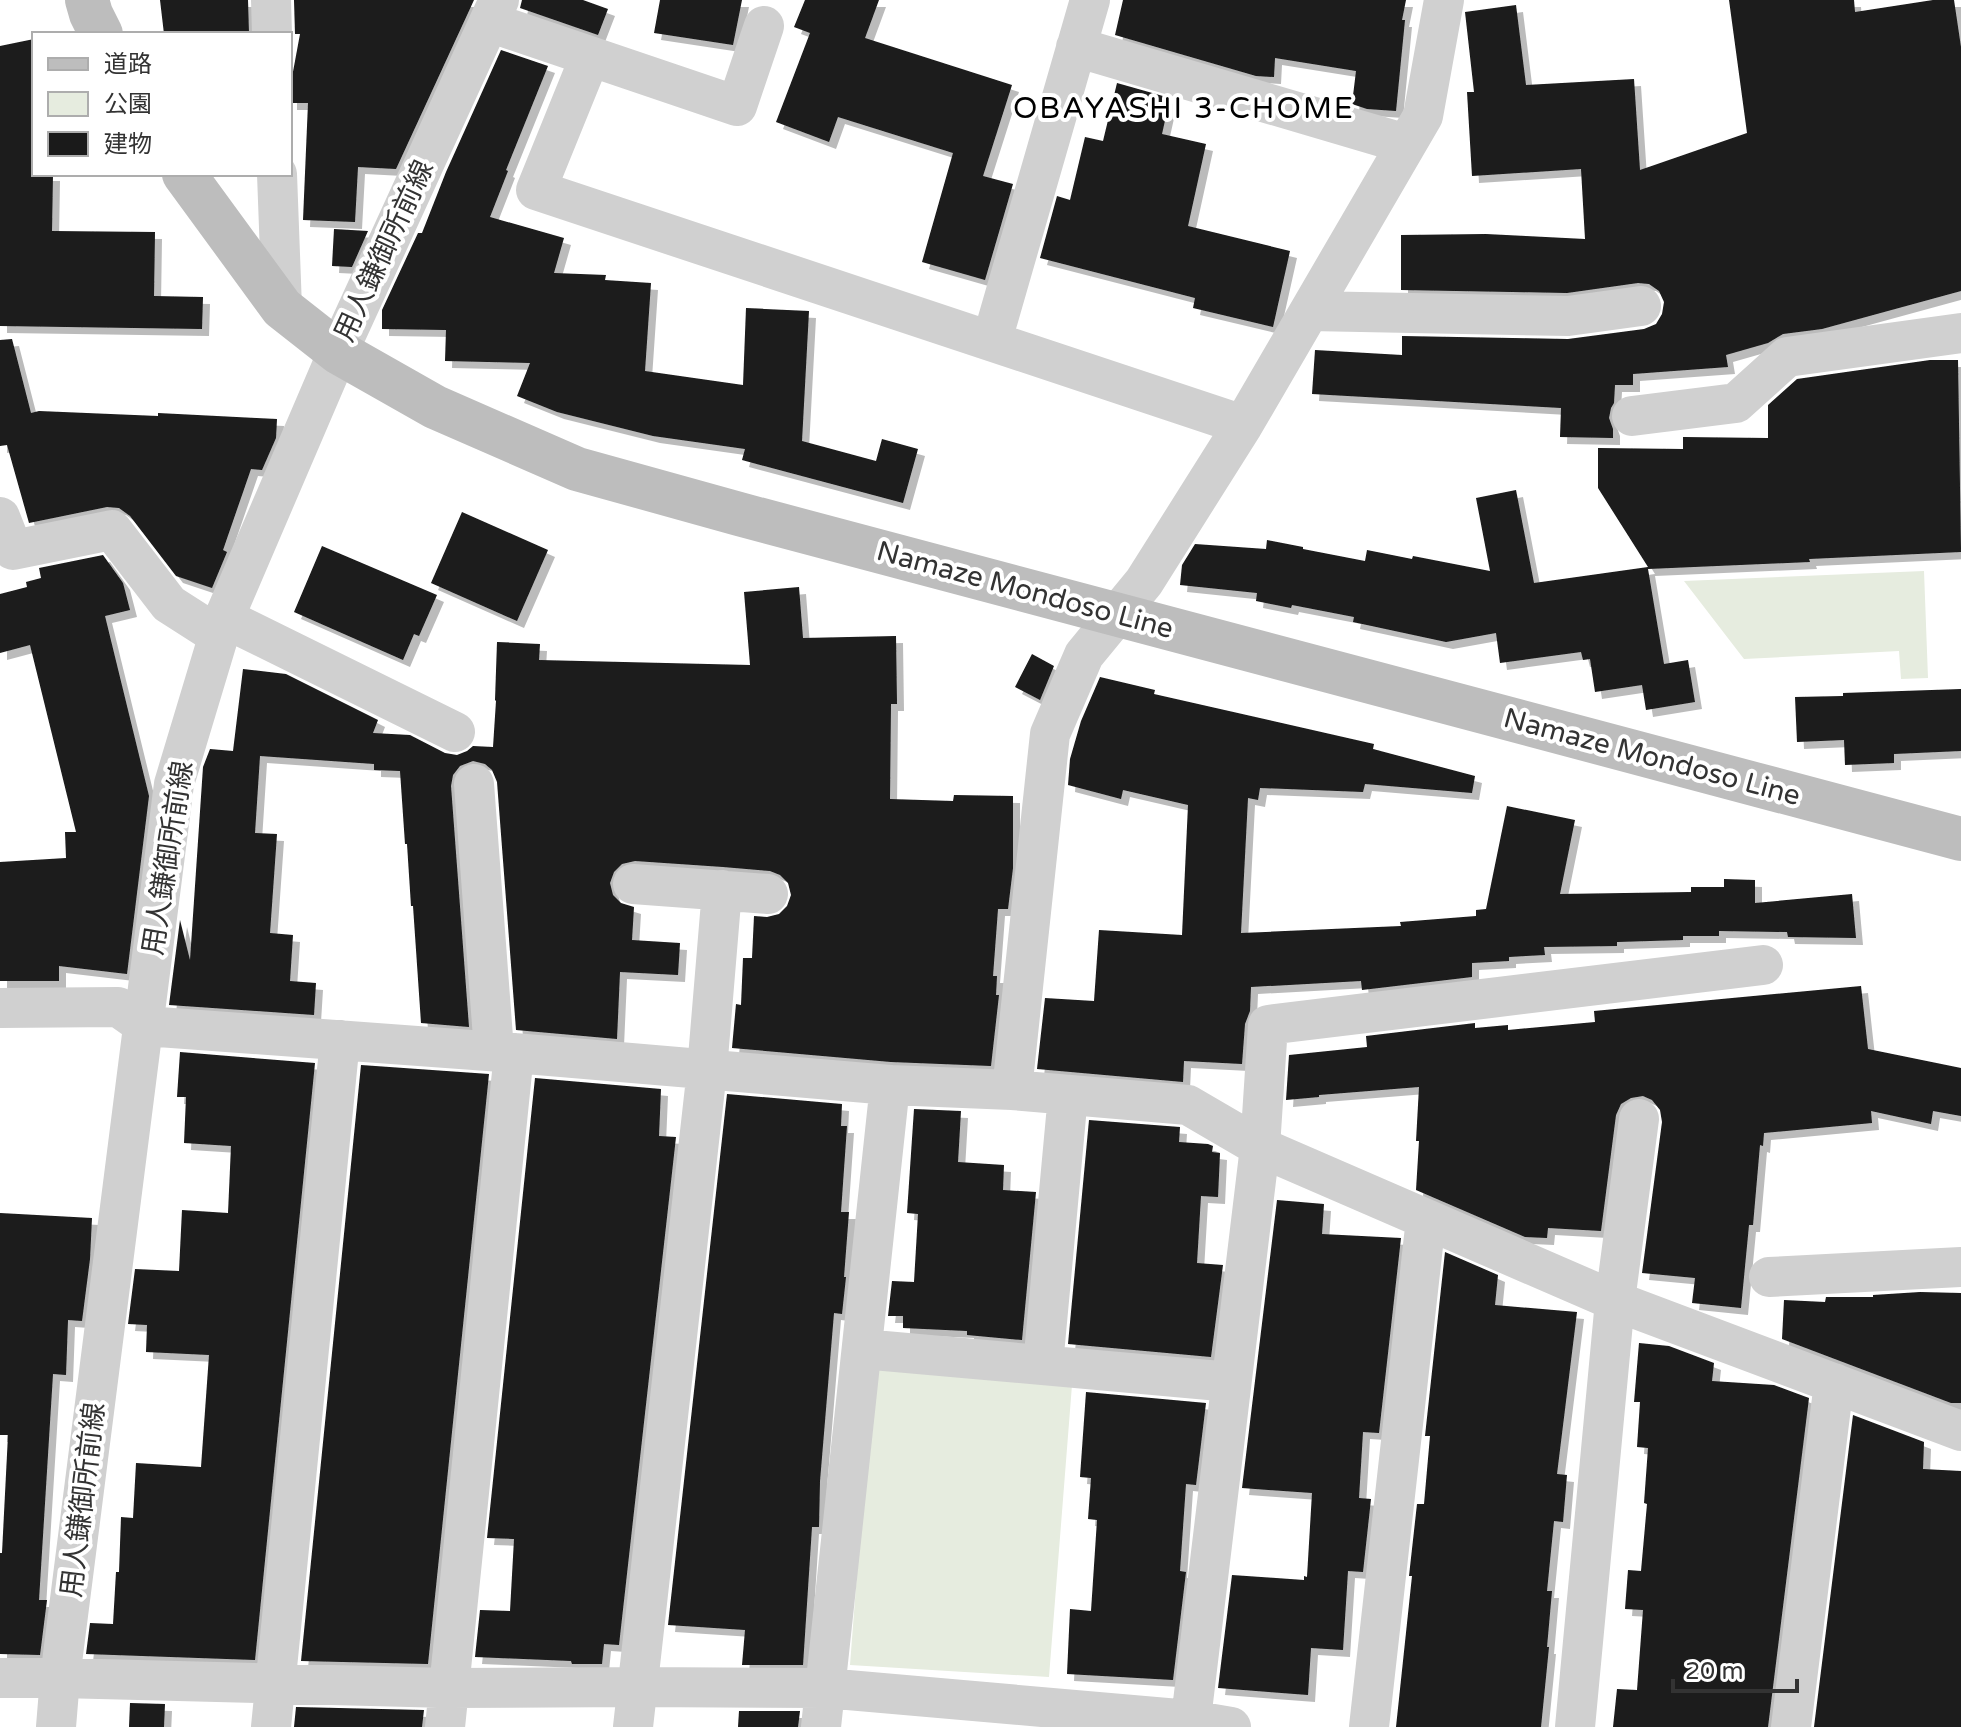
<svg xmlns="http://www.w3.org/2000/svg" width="1961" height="1727" viewBox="0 0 1961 1727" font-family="'Varela Round','Noto Sans JP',sans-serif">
	<defs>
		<filter id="shadow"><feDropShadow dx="7" dy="7" stdDeviation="0" flood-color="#0004"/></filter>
	</defs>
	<rect width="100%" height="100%" fill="#fff"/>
	<!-- green -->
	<path fill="#e6ecdf" d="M1924,571L1928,678L1901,679L1899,651L1744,659L1684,581Z
		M873,1365L1072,1385L1049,1677L850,1665Z"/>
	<!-- building -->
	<path fill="#1a1a1a" filter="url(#shadow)" d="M160,0H248L249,34H164Z
		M294,0H474L396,169L358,167L355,222L303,220L308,103H290V88L300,34H295Z
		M522,0H583L608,9L598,35L520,8Z
		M660,0H742L733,45L654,33Z
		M805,0H879L865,38L1012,85L983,176L1013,184L985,280L922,262L953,153L838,117L829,142L776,122L810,33L794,27Z
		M1123,0H1406L1402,20H1405L1396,111L1367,109L1352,104L1356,71L1275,58L1274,77L1256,76L1115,35Z
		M1729,0H1854L1855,12L1933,0H1954L1961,47V291L1822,329L1783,334L1768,343L1726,355L1728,367L1633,374V385H1615L1614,403L1611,408L1609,418L1613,429V438L1560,437L1561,408L1312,394L1315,350L1402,355V336L1568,339L1644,329L1656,324L1662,314L1664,302L1659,291L1649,284L1638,283L1567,293L1401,290V235L1486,234L1585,239L1581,169L1472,176L1467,92H1474L1465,12L1516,5L1526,85L1634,79L1640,170L1747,133Z
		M34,39V174H53L52,231L155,232L154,296L203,297L202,329L0,326V46Z
		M501,50L548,66L506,170L508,171L490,217L564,238L554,273L606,275L605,280L651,283L645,371L743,385L746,308L809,311L802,441L876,461L882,439L918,449L903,503L742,460L745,449L653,436L557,412L517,396L530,363L445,361L446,330L382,329V310L418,233H422L446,172Z
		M1117,83L1170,98L1162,134L1206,144L1188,226L1290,251L1273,327L1193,308L1195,298L1040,258L1057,196L1070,200L1085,137L1103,141Z
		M334,229L368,231L352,267L332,266Z
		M12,339L31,413L39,411L158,416V413L277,419L276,438L262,470L251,469L223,550L227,552L212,588L176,576L130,516L119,508L107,507L29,523L7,445L0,446V340Z
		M1930,360H1958L1961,552L1809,559L1810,562L1648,569L1664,664L1688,660L1695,702L1646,710L1642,685L1595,692L1590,659L1583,660L1581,652L1500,663L1496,633L1446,642L1353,622L1354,617L1292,605L1291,608L1256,601L1257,593L1180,585L1182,565L1195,544L1266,549L1267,540L1303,547V549L1365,561L1367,550L1412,559L1413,556L1490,571L1476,498L1516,490L1534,583L1648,567L1598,488V448L1683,449V437L1768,438V405L1797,379Z
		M462,512L548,550L517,621L431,583Z
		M322,546L437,595L419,636L414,634L403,660L294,612Z
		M103,555L123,583L130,610L105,616L149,796L127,974L59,966V981H0V862L66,858L65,832H76L30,645L0,653V594L27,587L26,582L41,578L39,568Z
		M799,587L803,638L896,636L897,704H891L890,799L953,801L954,795L1013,796V868L1008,909H998L993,976H997L996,995H999L991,1066L891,1062L732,1048L736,1004L741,1005L743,958H752L754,916L767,917L779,914L787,906L791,895L788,883L780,875L770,871L723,867L635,861L622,864L614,872L610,883L613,895L621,903L634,907L632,940L680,943L678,975L620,972L617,1039L516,1030L497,782L492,770L485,764L473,761L460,766L453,775L451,786L469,1027L421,1023L413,906H411L407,844H405L400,771L374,770V764L260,756L255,833L277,834L270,933L293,935L290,981L316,983L314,1015L169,1005L180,920L190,960L203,767L210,749L233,751L243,669L286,674L378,720L373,733L410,735L445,753L457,755L467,751L473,746L493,747L496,701L495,700L497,642L540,644L539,660L750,665L744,592Z
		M1032,654L1054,666L1040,700L1015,687Z
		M1100,677L1155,690L1154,694L1374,744L1373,749L1475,776L1472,793L1365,784L1363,792L1260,788L1258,800L1248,798L1241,933L1401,926L1400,922L1476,916V910L1486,909L1507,806L1575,820L1560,894L1691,892V887H1724V879L1755,880V903L1852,894L1856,938L1788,937L1787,932L1719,931V936H1683V940L1617,942V946L1544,947L1545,955L1509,957V961L1472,963V977L1362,990L1361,981L1251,987L1250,1011L1245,1024L1242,1064L1184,1061L1183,1082L1037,1069L1045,998L1094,1001L1099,930L1182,935L1188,805L1123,790L1121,799L1068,785L1070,759L1081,721Z
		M1961,689V751L1894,754V763L1845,765L1844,740L1797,742L1795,697L1843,696V693Z
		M1861,986L1868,1049L1961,1068V1116L1933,1111L1931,1124L1871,1111L1872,1123L1764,1133L1763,1146L1760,1145L1753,1225H1749L1741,1308L1692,1303L1695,1278L1642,1273L1662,1122L1660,1110L1652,1100L1643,1096L1631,1098L1621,1104L1616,1115L1601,1231L1548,1228L1547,1238L1525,1237L1416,1190L1419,1141H1416L1419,1087L1319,1095V1097L1286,1100L1289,1055L1367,1047L1366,1036L1475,1023V1028L1508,1025V1030L1595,1022L1594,1011Z
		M180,1052L315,1063L255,1660L86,1654L90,1623L113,1624L116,1572H119L121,1517L133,1518L136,1463L201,1467L209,1355L146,1352L147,1325L128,1324L135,1269L179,1271L182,1210L228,1213L231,1146L184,1143L186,1097H177Z
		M361,1065L489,1074L428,1664L301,1661Z
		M535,1078L661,1089L659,1136L676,1137L619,1645L604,1644L602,1664H572L571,1661L475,1657L480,1610L510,1611L514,1539L487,1538Z
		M727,1094L842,1104L841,1126H847L841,1212H849L844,1277H846L842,1314L834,1313L820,1481L819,1527H812L803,1665H742L745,1630L668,1625Z
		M914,1109L961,1111L958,1162L1004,1165L1003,1190L1036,1192L1022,1340L967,1335V1331L903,1328V1316H888L892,1281L914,1282L918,1214L907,1213Z
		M1089,1120L1180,1127L1179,1142L1208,1144L1213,1146L1212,1152L1220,1153L1218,1197L1201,1196L1197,1263L1223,1265L1211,1357L1068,1344Z
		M1277,1200L1324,1204L1322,1234L1401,1238L1379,1433L1363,1432L1359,1498L1371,1499L1363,1572L1348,1571L1343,1650L1311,1648L1308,1695L1218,1688L1232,1575L1304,1580V1576L1307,1577L1312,1493L1242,1488Z
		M0,1213L92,1218L90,1259L82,1321L68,1320L66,1375L53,1374L39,1600H47L40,1655L0,1654V1553H2L8,1435H0Z
		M1445,1252L1498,1275L1495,1305L1577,1312L1557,1474L1567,1475L1563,1522L1554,1521L1547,1591H1552L1547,1647H1549L1541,1727H1396L1412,1576H1409L1417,1504H1424L1430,1436H1425Z
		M1920,1292L1961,1293V1403H1951L1782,1339L1784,1300L1825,1302L1826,1297H1873V1295Z
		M1639,1343L1669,1346L1714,1363L1712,1381L1774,1385L1809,1398L1768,1727H1613L1617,1689L1637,1690L1643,1610L1625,1609L1628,1570L1641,1571L1647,1504L1644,1503L1648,1448L1637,1447L1640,1402H1634Z
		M1086,1392L1206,1403L1196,1485L1186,1484L1180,1571L1186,1572L1173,1680L1067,1674L1070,1609L1091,1611L1097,1520L1088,1519L1091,1478L1080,1477Z
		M1853,1415L1924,1442L1923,1469L1961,1471V1727H1814Z
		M130,1703L165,1704L164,1727H129Z
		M296,1707L424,1710L422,1727H294Z
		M739,1711H800L798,1727H738Z"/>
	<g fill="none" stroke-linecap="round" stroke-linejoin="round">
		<!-- minor -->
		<path stroke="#d0d0d0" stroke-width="40" d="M271,0L272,34
			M489,22L737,106L764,26
			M1076,47L1406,144
			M590,57L536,190L1243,425
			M277,174L282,308
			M1310,311L1568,316L1641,306
			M992,340L1090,0
			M1632,416L1736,403L1787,357L1961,333
			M0,517L13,550L112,530L169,604L219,636
			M224,618L455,732
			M474,784L494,1051
			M633,884L768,894
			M0,1008L118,1007L145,1026L514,1053L890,1085L1012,1090L1188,1105L1260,1147L1615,1301L1961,1431
			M1012,1090L1050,734L1084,655L1144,582L1243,425L1423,116L1444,0
			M1769,1277L1961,1267
			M862,1349L1231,1382
			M1043,1365L1068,1095
			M0,1678H60L448,1688L637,1687L825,1688L1190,1720L1231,1727
			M56,1727L60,1678L174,784L224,618L338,352L499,0
			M271,1727L340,1040
			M445,1727L514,1053
			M633,1727L707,1070L722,890
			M821,1727L890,1085
			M1190,1727L1260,1147L1268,1025L1763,965
			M1369,1727L1426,1219
			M1575,1727L1615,1301L1639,1119
			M1791,1727L1834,1383"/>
		<!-- secondary -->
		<path stroke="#bdbdbd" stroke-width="44" d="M87,0L91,14L101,34
			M184,174L282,308L338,352L435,407L577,469L739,514L1961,839"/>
	</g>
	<g text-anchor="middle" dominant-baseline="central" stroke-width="8" stroke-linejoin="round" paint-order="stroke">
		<!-- street labels -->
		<g font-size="28" fill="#333" stroke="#fff">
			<text transform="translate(384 251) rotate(-65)">用人鎌御所前線</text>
			<text transform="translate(1025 590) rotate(15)">Namaze Mondoso Line</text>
			<text transform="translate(1652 757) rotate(15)">Namaze Mondoso Line</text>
			<text transform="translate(168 858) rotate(-81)">用人鎌御所前線</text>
			<text transform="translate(83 1500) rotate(-83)">用人鎌御所前線</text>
		</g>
		<!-- neighbourhood labels -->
		<g font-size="30" letter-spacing="2" fill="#000" stroke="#fff">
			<text x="1184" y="108">OBAYASHI 3-CHOME</text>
		</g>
	</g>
	<!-- legend -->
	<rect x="32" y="32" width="260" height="144" fill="#ffffff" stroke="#adadad" stroke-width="2"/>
	<rect x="48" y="58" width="40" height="12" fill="#bdbdbd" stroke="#adadad" stroke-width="2"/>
	<text x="104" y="72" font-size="24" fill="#333333">道路</text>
	<rect x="48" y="92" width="40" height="24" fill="#e6ecdf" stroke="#adadad" stroke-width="2"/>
	<text x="104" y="112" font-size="24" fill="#333333">公園</text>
	<rect x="48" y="132" width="40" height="24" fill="#1a1a1a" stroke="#adadad" stroke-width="2"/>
	<text x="104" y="152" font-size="24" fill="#333333">建物</text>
	<!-- scale -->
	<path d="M1673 1679v12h124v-12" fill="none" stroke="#333333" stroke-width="4"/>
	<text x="1685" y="1679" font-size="24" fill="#333333" stroke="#ffffff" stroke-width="6" paint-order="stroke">20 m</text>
</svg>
